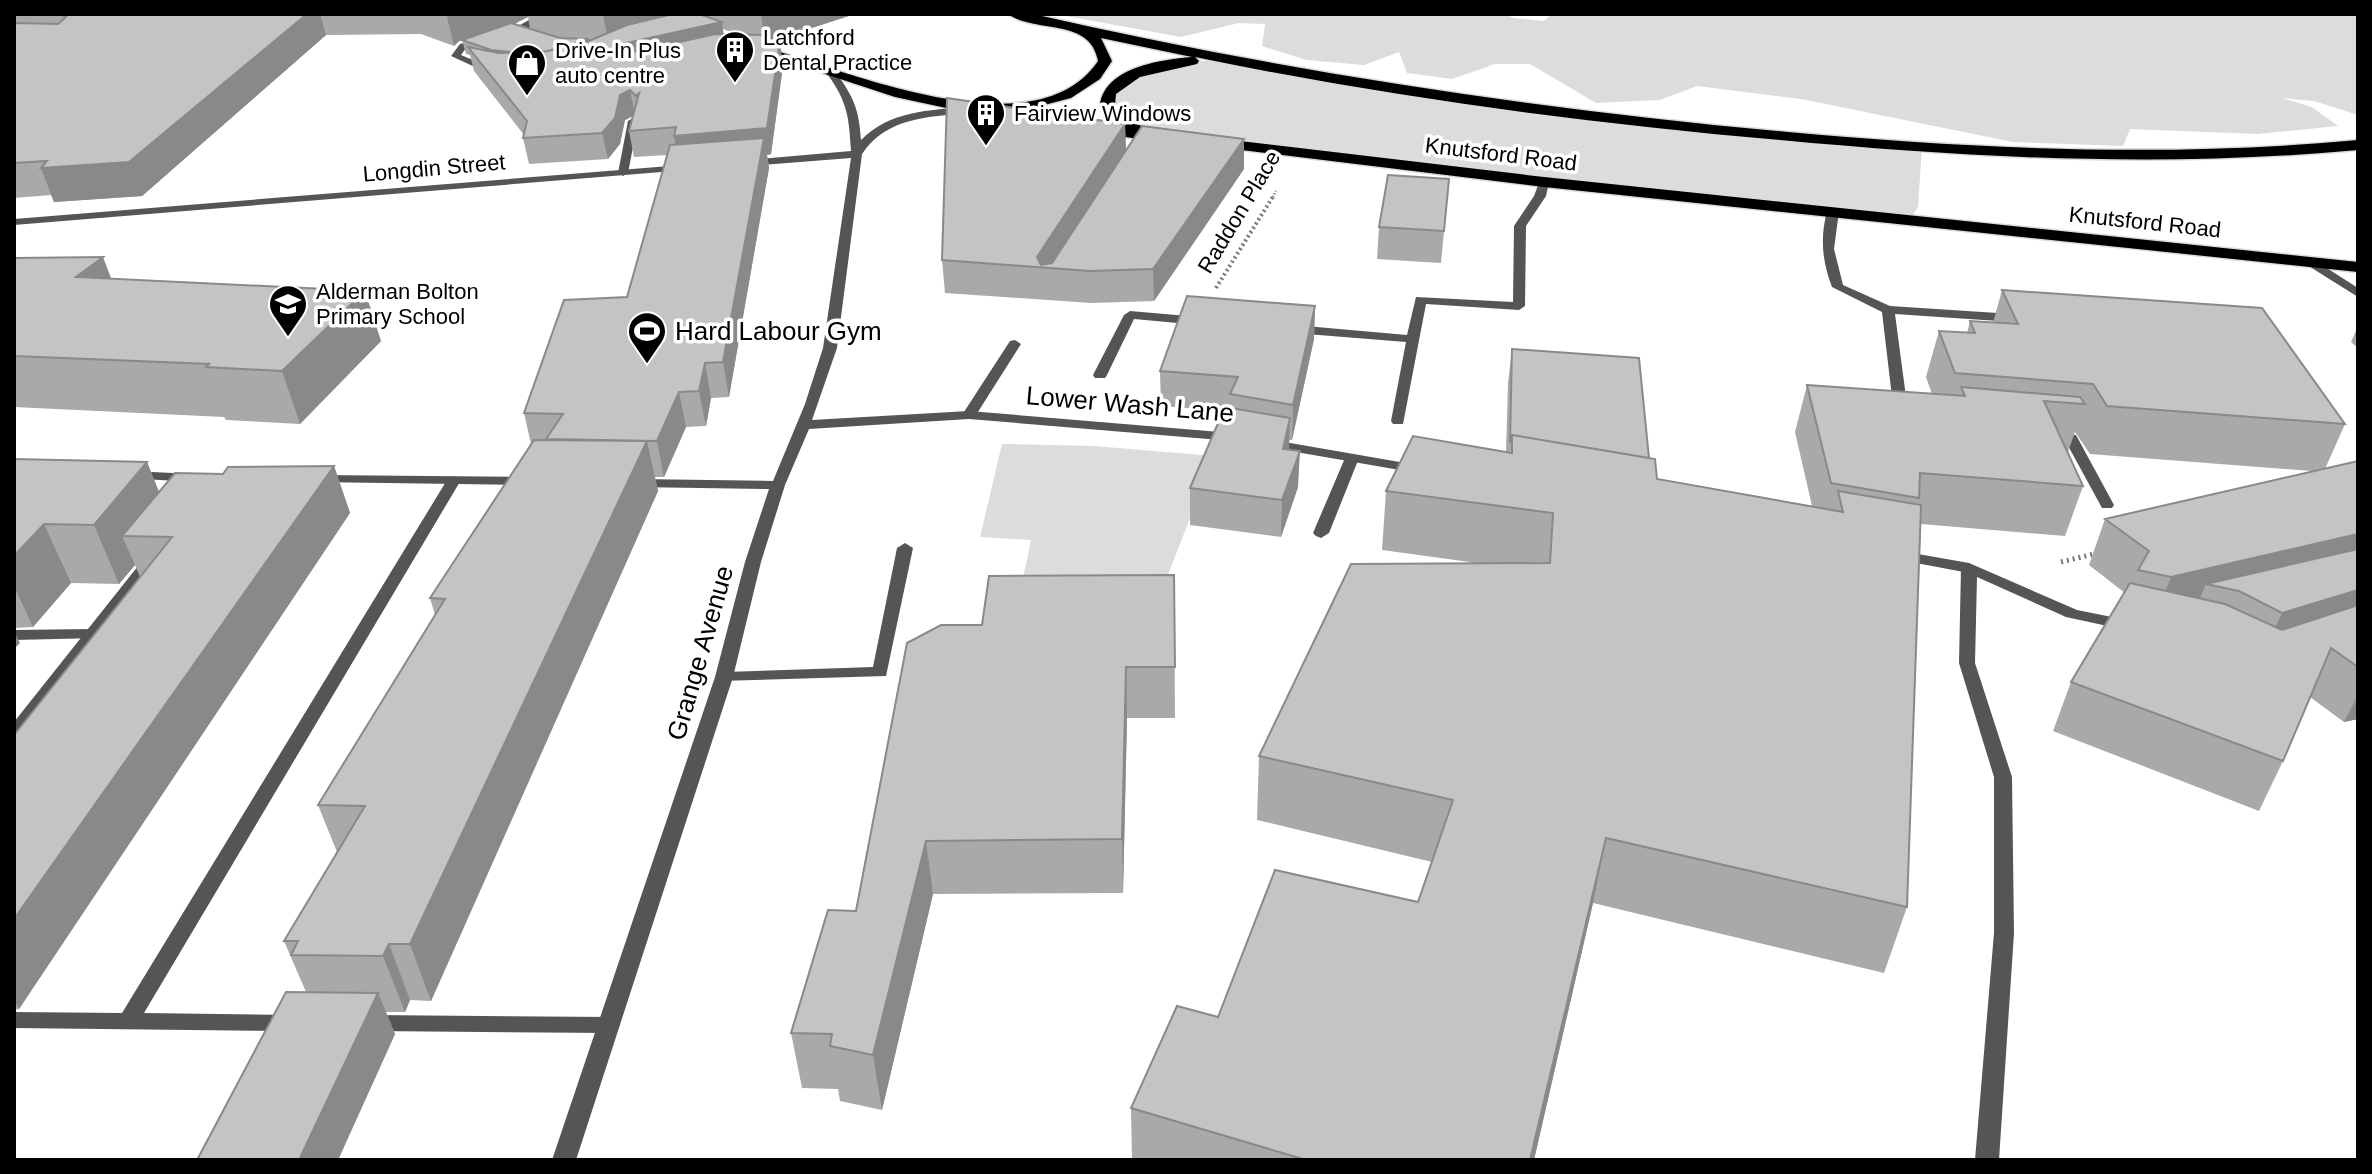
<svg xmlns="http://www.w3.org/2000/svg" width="2372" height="1174" viewBox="0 0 2372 1174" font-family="Arial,sans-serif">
	<rect width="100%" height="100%" fill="#fff"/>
	<!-- green -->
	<path fill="#dcdcdc" d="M1055,14H1503L1514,18L1544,21L1552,14H2358V115L2314,101L2282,98L2312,107L2338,126L2257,134L2130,129L2123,146L2013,142L1801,99L1697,86L1660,100L1596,103L1530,64H1495L1452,79L1407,73L1399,52L1364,65L1306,60L1262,46L1265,24L1239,23L1181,37Z
		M1182,61C1256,58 1326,81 1398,90C1573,111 1747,134 1922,148L1918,207L1909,220L1150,135L1116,117L1112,88L1121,79Z
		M1002,444L1094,446L1214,456L1149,624L1015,616L1031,540L980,537Z"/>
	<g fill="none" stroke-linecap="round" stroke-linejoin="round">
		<!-- highway casing -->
		<g stroke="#dbdbdb" stroke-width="3">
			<path id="highway" d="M1008,14H1033C1282,71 1534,109 1788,132C1979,149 2167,158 2358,140V150C2165,168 1973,158 1780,140C1584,123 1388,97 1195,57L1199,61L1197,64L1140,77L1116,94L1115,105C1132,127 1149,129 1175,135L1177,138L1169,143L1095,133L1087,128L1095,123L1121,127L1112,121L1100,105C1105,67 1160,60 1192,57L1101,38L1112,61L1100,79L1071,98L1029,109L979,115L895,97L746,48L753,44C838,66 1034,156 1098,61C1090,17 1035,34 1008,14Z
				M1214,138L1544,177L2358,262V272L1544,187L1208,146V140Z"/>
		</g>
		<!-- path-far2 -->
		<path stroke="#777" stroke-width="3" stroke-dasharray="1 2" stroke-linecap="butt" d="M1273,197L1276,191"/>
		<!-- path-far1 -->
		<path stroke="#777" stroke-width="4" stroke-dasharray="2 3" stroke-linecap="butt" d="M1216,288L1274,195"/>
		<!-- path -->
		<path stroke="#777" stroke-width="5" stroke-dasharray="2 4" stroke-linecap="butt" d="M2061,562L2098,553"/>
		<!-- lane -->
		<path fill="#555" fill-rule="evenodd" d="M540,14H550L539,24L522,31L527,33V37H521L509,31Z
			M484,38L489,41L487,43L466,48L461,55L494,69V73H488L451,56L460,44Z
			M633,118L638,121L628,173L623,176L618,173L628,121Z
			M1833,208L1839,211L1834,249L1843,285L1890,306L2013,314L2019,318L2013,322L1895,314L1906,397L1912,410L1910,413H1900L1892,397L1882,312L1832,287C1822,261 1820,238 1827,211Z
			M2311,258L2358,288V297L2307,265V259Z
			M1015,340L1021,344L976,415L969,419L964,418L962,415L1010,341Z
			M2055,433L2076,435L2114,505L2112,508H2102L2066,442L2050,440L2048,437Z
			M1352,454L1359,458L1329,533L1321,538L1316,536L1313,533L1345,458Z
			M454,476L461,480L144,1013L287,1015L295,1017L298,1023L295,1029L287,1031L14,1028V1012L122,1013L447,480Z
			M905,543L913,548L886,676L718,681L715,677L724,672L873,667L897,548Z
			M1969,563L2077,610L2132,621L2134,625L2126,630L2066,617L1977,577L1975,663L2012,777L2014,933L1999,1160H1975L1994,933V777L1959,663L1961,568Z
			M93,629L99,630L101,634L99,638L14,640V630Z
			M371,1015L609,1017L617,1019L620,1025L617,1031L609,1033L371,1031L363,1029L360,1023L363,1017Z"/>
		<!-- street -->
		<path fill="#555" fill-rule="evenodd" d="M833,72L836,73C854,97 859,110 861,140C889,111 930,110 968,107L973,110L968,113C928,117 887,117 862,154L837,348L812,420L969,411L1232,433L1239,437L1232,441L969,419L809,429L785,485L761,562L733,677L576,1160H552L715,677L745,562L769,489L636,487L629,483L636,479L773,481L805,404L823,348L851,158L749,166L744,163L749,160L851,151C849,118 848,103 828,75Z
			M682,165L687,168L686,170L14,225V219Z
			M1540,180L1549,182L1546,196L1526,226L1525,306L1519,310L1426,304L1403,424H1393L1391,421L1406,342L1294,333L1288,329L1294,325L1407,335L1416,297L1513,302L1514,226L1534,196Z
			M1130,311L1199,317L1205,321L1199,325L1134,319L1107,375L1105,378H1095L1093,375L1124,315Z
			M1267,439L1417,465L1424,469L1417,473L1262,446L1260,443L1262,440Z
			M132,471L193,474L200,478L193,482L127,478L125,475L127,472Z
			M320,475L529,477L536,481L529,485L315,482L313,479L315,476Z
			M1901,551L1969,563L1977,568L1969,573L1895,559L1893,556Z
			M152,554L158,556L160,559L158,562L20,738L14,740V722L146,556Z"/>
		<!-- highway -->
		<use href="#highway" fill="#000" fill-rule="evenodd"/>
	</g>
	<!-- wall -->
	<path fill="#a9a9a9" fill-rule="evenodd" d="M14,14H855L775,40L783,66L771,154L767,155L769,168L729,397L711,398L706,426L686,427L664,477H655L658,491L431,1001L410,1000L405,1012H386L395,1034L338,1160H197L306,992L284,941L337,852L318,805L435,615L430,598L531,444L524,413L627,297L667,155L634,157L629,131L633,116L625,120L620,144L608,159L529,164L523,138L524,135L474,71L470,55L466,54L462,40L459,41L454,46L421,34L326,35L142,196L54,202L51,195L14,198ZM528,17L530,29L514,24ZM723,29L739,35L723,34Z
		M1125,124L1126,150L1244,169L1154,301L1091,303L945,293L942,260Z
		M1449,179L1441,263L1377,259L1379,227Z
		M14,258L111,278L381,341L300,424L226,420L224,417L14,407Z
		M2002,290L2345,424L2325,469L2358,461V719L2344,722L2310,697L2283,761L2259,811L2053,731L2071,682L2125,593L2089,565L2105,519L2312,471L2090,454L2075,432L2068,452L2083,486L2065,536L1921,524L1907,907L1884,973L1593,903L1534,1160H1132L1131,1108L1218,1017L1418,902L1432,862L1257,820L1259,756L1477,563L1382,550L1386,491L1506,452L1508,383L1512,349L1649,458L1657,479L1812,506L1795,432L1807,385L1932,394L1926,377L1939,331L1967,333L1970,321L1993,323Z
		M1315,306L1314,339L1292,440H1289V450L1298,487L1281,537L1190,525V488L1223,411L1161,406L1160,371Z
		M2358,326V348L2351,342Z
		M14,459L147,462L159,492L223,474L334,466L350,513L19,1009L14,1010V735L140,577L135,565L119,584L71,583L33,627L14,628Z
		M1174,575L1175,718H1127L1123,893L933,894L882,1110L840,1101L838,1089L802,1088L791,1033L856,911L982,625Z"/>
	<!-- shaded-wall -->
	<path fill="#898989" d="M307,14H320L326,35L142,196L54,202L41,168Z
		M450,14H527L528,17L510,26L459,41L454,46L447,17Z
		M603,14H671L608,41Z
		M761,14H855L765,43Z
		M722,22L725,45L620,73L615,48L618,45Z
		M589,39L592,53L548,51Z
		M780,41L783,66L771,154L767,155L769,168L729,397L723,362L678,162L674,136Z
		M630,90L635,115L625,120L620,144L608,159L602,133L620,95Z
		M1125,124L1126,153L1052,268L1037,267V257Z
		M1244,139V169L1154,301L1153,269Z
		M103,257L122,307L76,277Z
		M365,291L381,341L300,424L282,371Z
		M1315,306L1314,339L1292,440L1293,405Z
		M705,363L711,398L706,426L699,391Z
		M679,392L686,427L664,477L657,441Z
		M1290,418L1289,454L1283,449Z
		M647,441L658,491L431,1001L410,944Z
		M1300,451L1298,487L1281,537L1282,500Z
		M147,462L170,520L122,536L135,565L119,584L94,525Z
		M334,466L350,513L19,1009L14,1000V919Z
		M44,524L71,583L33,627L14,586V556Z
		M2358,534V575L2206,584L2193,614L2152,624L2171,577Z
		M2358,590V629L2260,661L2282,613Z
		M14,631L20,643L14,649Z
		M1126,667L1127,718L1123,893L1122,839Z
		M2358,695V719L2344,722Z
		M1606,838L1593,903L1534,1160H1530Z
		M926,841L933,894L882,1110L873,1055Z
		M389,944L410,1000L405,1012L383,956Z
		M378,993L395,1034L338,1160H299Z"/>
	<!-- building -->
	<path fill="#c4c4c4" stroke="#898989" stroke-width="2" d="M60,14H307L129,162L41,168L47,161L14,163V23L58,24L66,17Z
		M673,14H699L722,22L618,45L615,48L624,54L716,34L762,35L780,41L767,128L674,136L676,127L629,131L639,93L636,96L630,90L620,95L615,118L602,133L523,138L527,121L468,47L499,53L543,52L584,43L627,25Z
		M511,23L560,38L589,39L548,51L510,52L491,50L462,40Z
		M947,98L1125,124L1037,257L1041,265L1052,263L1142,126L1244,139L1153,269L1090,271L942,260Z
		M764,138L723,362L705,363L699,391L679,392L657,441L546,439L563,414L524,413L564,300L627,297L670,145Z
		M1388,175L1449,179L1444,231L1379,227Z
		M103,257L76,277L365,291L282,371L206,367L209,364L14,356V258Z
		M2002,290L2262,308L2345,424L2107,406L2093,384L1955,373L1939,331L1975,333L1970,321L2018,324Z
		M1187,296L1315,306L1293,405L1230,394L1238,377L1160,371Z
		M1512,349L1639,358L1649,458L1512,435V442H1510Z
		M1807,385L1965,396L1961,387L2080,397L2085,404L2044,401L2083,486L1920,473L1919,498L1831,483Z
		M1225,407L1290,418L1283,449L1300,451L1282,500L1190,488Z
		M1512,435L1655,459L1657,479L1843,512L1838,491L1921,505L1907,907L1606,838L1530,1160H1306L1131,1108L1177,1006L1218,1017L1275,870L1418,902L1453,800L1259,756L1351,564L1550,563L1553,513L1386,491L1413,436L1512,453Z
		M534,440L647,441L410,944H389L383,956L291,955L298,941H284L365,806L318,805L445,599L430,598Z
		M14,459L147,462L94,525L44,524L14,556Z
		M2358,461V534L2171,577L2138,570L2149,551L2105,519Z
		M334,466L14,919V735L172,537L122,536L175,473L223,474L228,467Z
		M2358,549V590L2282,613L2239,591L2206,584Z
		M1174,575L1175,667H1126L1122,839L926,841L873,1055L830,1046L832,1034L791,1033L828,910L856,911L907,643L941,625H982L989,576Z
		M2130,583L2225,604L2282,630L2358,605V667L2331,648L2283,761L2071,682Z
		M286,992L378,993L299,1160H197Z"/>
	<!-- icons -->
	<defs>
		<g id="building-pin" transform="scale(2)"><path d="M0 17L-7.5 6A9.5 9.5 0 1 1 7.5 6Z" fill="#000" stroke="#fff"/><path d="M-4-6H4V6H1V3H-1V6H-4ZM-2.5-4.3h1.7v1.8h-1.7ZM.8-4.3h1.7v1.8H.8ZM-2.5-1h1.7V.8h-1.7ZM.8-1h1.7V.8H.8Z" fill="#fff"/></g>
		<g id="shop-pin" transform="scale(2)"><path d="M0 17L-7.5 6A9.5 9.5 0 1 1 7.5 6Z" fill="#000" stroke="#fff"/><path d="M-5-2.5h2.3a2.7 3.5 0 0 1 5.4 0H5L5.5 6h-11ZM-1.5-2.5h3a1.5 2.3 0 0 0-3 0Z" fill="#fff"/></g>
		<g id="school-pin" transform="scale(2)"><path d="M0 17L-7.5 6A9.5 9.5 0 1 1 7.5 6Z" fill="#000" stroke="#fff"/><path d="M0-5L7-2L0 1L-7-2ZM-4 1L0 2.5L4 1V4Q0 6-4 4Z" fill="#fff"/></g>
		<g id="stadium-pin" transform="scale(2)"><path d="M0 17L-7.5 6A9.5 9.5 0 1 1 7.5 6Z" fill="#000" stroke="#fff"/><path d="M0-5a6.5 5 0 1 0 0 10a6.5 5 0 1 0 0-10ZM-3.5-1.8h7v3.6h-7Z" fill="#fff"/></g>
	</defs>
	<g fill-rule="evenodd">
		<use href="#building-pin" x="735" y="50"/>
		<use href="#shop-pin" x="527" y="63"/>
		<use href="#building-pin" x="986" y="113"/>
		<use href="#school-pin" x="288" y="304"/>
		<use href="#stadium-pin" x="647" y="331"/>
	</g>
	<g text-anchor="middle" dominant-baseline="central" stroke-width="7" stroke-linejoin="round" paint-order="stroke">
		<!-- far-poi labels -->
		<g font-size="22" fill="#000" stroke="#fff" text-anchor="start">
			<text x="763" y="37">Latchford<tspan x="763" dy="25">Dental Practice</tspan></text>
			<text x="555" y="50">Drive-In Plus<tspan x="555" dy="25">auto centre</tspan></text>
			<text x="1014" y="113">Fairview Windows</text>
			<text x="316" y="291">Alderman Bolton<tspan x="316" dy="25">Primary School</tspan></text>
		</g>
		<!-- far-street labels -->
		<g font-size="22" fill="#000" stroke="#fff">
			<text transform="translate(1501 154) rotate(7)">Knutsford Road</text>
			<text transform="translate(434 168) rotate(-5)">Longdin Street</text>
			<text transform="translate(1239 212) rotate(-59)">Raddon Place</text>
			<text transform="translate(2145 222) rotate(6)">Knutsford Road</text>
		</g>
		<!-- poi labels -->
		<g font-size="26" fill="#000" stroke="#fff" text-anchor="start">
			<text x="675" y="331">Hard Labour Gym</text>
		</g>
		<!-- street labels -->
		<g font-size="26" fill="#000" stroke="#fff">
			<text transform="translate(1130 404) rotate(5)">Lower Wash Lane</text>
			<text transform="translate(700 653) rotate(-74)">Grange Avenue</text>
		</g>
	</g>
	<!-- border -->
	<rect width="2372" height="1174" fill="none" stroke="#000000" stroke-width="32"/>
</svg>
